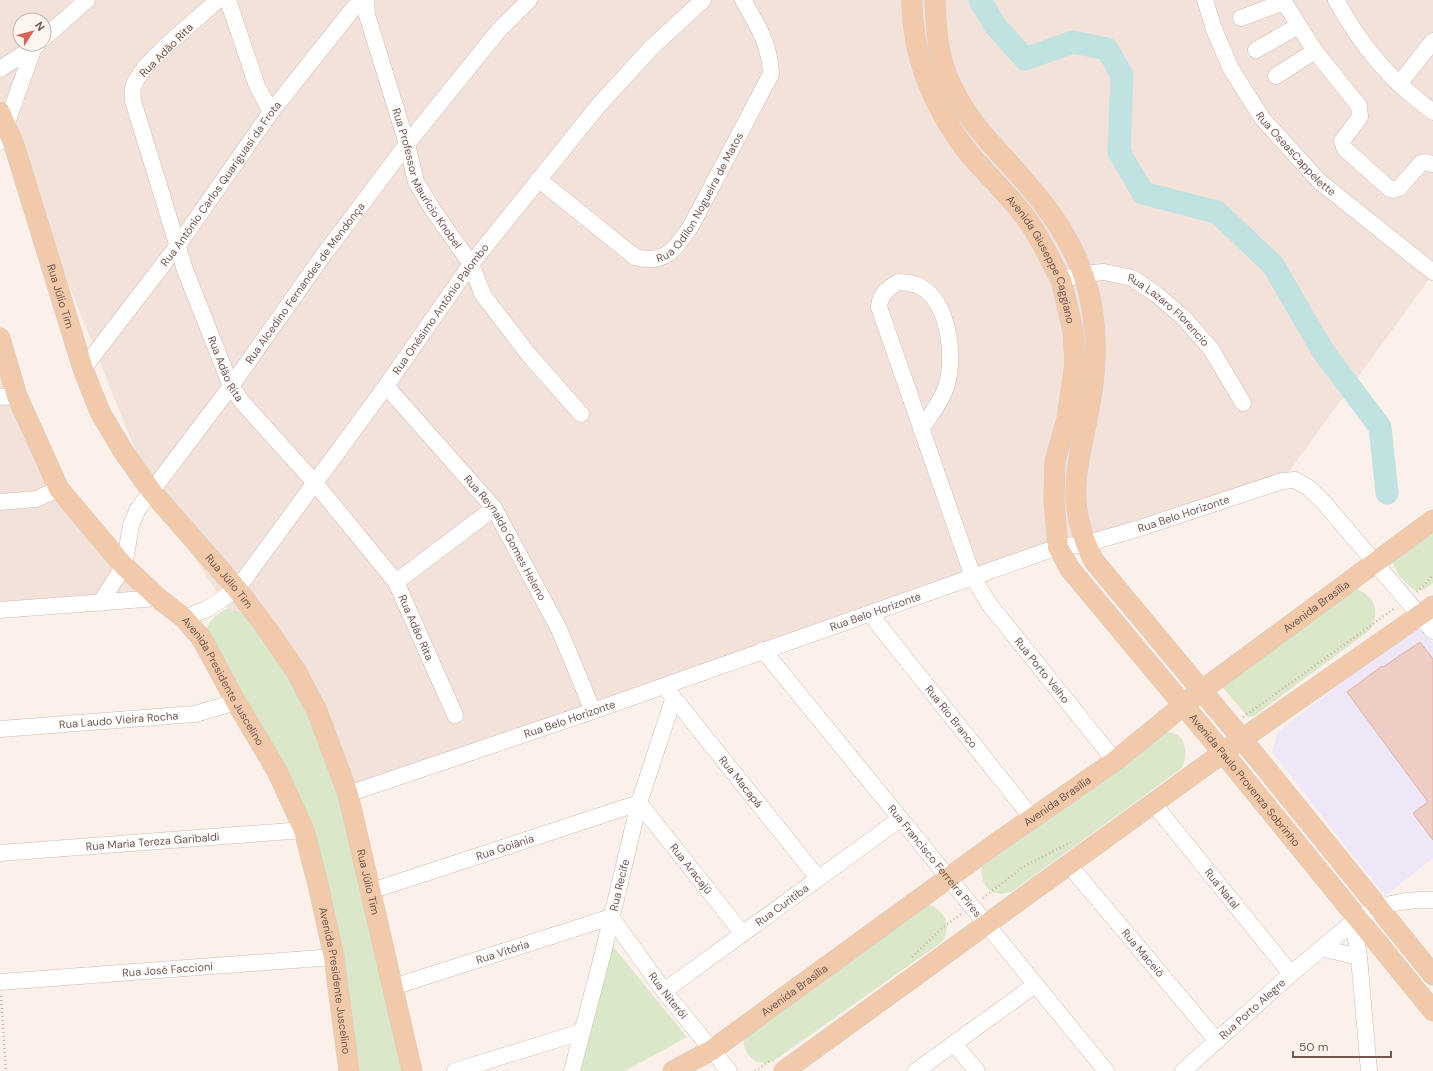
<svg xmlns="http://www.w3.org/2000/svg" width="1433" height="1071" viewBox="0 0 1433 1071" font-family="'DM Sans',sans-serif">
	<rect width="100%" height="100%" fill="#fbf1ea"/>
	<!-- residential -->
	<path fill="#f2e2d9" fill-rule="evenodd" d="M0,0H1433V274L1282,481L1085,544L348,794L152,492L0,113ZM20,20H44V44H20Z
		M0,328L59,489L158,598L0,612Z"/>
	<!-- education -->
	<path fill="#eee7f7" d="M1418,623L1433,643V858L1385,896L1272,752L1278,732Z"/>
	<!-- green -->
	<path fill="#dbe7c9" d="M1433,525V583L1425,589L1416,591C1404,583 1394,572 1392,558Z
		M1354,588C1375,595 1381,611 1370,630L1254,716L1248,717L1224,689V680Z
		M226,609L242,612L289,672L309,713L335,782L403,1071H352L306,826L243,692L219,652L205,634C208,620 215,616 226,609Z
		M1166,732C1169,733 1173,733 1176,734C1188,740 1187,760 1181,769L1013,891C990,901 977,881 983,860Z
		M928,904C944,910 953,926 942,942L772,1062C751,1067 742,1051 743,1032Z
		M611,944L687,1037L625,1071H573Z"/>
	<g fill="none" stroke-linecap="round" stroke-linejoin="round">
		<!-- river -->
		<path stroke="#c0e3e2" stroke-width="23" d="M980,0L994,24L1025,59L1073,42L1107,49L1122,75L1119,152L1143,193L1217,212L1273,265L1323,351L1380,427L1387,493"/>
	</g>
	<!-- building -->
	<path fill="#edcdc4" stroke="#deb2a6" d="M1420,642L1433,659V840L1413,813L1428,802L1347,692L1382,666L1383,667Z"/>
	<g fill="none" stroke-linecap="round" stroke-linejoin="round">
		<!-- minor casing -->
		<g stroke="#cebab4" stroke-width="17">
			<g id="minor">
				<path id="s1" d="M218,0C200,17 137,66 133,88C132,92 133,97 133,101L185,270L231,386L242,402L315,483L396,582L455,715"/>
				<path d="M228,0L257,86L271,112"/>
				<path id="s2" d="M366,0L367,15L407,144L416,182L433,210L471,264L483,295L529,355L581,414"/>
				<path id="s3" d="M1205,0L1214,29L1231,69L1262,118L1319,181L1433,272"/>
				<path d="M1336,0C1353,31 1374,60 1399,84C1410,94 1422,103 1433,112"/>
				<path d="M1241,18L1284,2L1315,51L1359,106L1360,117L1342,141L1345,149L1390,189L1393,190L1399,188L1421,163L1425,162L1433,164"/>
				<path d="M44,38L87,0"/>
				<path d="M1256,50L1298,26"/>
				<path d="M0,69L37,45"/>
				<path d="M1276,76L1315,51"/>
				<path d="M1399,84L1433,41"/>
				<path d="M0,142L34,47"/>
				<path id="s4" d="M538,179L635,257C666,265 675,249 691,226L771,74C770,45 757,24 743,0"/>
				<path id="s5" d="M1061,280L1082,274L1104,272L1132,278L1156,294L1184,318L1211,349L1243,403"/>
				<path id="s6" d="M83,369L178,245L271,112L360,0"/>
				<path id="s7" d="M386,386L494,508L559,629L593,711"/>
				<path d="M0,397L17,396"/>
				<path id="s8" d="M921,429C930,416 941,402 946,387C956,358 949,298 917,285C911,283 905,282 899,282C888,288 880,294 879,307L973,577L989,604L1115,761"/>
				<path d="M0,502L36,499L59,489"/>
				<path d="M396,582L494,508"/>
				<path id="s9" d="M100,603L124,566L131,525L138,509L231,386L325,253L407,144L499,30L529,0"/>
				<path d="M0,610L158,598"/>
				<path id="s10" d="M870,614L1032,818"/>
				<path id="s11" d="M184,618L207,609L237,589L386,386L471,264L598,106L651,48L703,0"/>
				<path id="s12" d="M763,650L1106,1071"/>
				<path id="s13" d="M669,692L818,878"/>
				<path id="s14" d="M0,729L195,714L236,702"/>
				<path id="s15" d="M348,794L593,711L1058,547L1085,544L1137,529L1282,481L1295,480L1309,488L1326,505L1433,631"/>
				<path id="s16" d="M1153,803L1291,974"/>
				<path id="s17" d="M0,853L304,830"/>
				<path id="s18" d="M1069,865L1217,1041"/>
				<path id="s19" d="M371,891L639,803L743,934"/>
				<path d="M1321,948L1359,957"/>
				<path id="s20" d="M0,982L334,957"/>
				<path id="s21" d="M393,987L611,917L664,991L729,1071"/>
				<path id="s22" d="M664,991L900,819"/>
				<path d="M954,1044L977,1071"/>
				<path d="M455,1071L581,1032"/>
				<path id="s23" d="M572,1071L603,953L639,803L673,700"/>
				<path d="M916,1071L1035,985"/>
				<path id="s24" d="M1183,1071L1291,974L1353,922"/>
				<path d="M1369,1071L1359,957L1353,922C1378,904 1403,899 1433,900"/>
			</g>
		</g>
		<!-- major casing -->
		<g stroke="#d5ccca" stroke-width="21">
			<g id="major">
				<path id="s25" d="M912,0C912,55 933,107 967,151C985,173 1006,192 1023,214C1039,234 1049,258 1061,280L1073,331L1075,363L1067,419L1055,461L1054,499L1058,547L1070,569L1224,754L1433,1011"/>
				<path d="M935,0C936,24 937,50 946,73C964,121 997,148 1029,186C1056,217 1078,252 1089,293C1097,327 1097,362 1091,397C1081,460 1061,498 1094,561L1242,739L1433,975"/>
				<path id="s26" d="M0,112L15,148L83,369L100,412L123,451L152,492L237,589L267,629L296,671L317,711L348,794L412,1071"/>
				<path id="s27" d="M0,338L17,396L59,489L124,566L158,598L184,618L202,639L236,702L277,771L304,830L319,889L334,957L349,1071"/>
				<path id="s28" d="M673,1071L712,1050L995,844L1115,761L1201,691L1433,520"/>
				<path d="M784,1071L1242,739L1433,606"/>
			</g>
		</g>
		<!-- path -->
		<path stroke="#d3b0a7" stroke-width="2.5" stroke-dasharray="1 3" stroke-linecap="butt" d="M1417,592L1433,575
			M1243,717L1395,608
			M983,898L1023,867L1071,842
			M912,957L941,929L961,914
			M1,996L6,1071
			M755,1071L771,1060"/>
		<!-- minor -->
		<use href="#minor" stroke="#fff" stroke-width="16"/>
		<!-- major -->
		<use href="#major" stroke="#f2caaa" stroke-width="20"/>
	</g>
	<g text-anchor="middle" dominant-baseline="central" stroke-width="3" stroke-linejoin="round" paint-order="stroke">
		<!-- street labels -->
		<g font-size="11" fill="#735650" stroke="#fdf6f0">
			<text transform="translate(166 50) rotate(-45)">Rua Adão Rita</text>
			<text stroke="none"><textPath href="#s3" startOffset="181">Rua OseasCappelette</textPath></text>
			<text stroke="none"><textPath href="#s2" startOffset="190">Rua Professor Maurício Knobel</textPath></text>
			<text stroke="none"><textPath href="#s6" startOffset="231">Rua Antônio Carlos Quariguasi da Frota</textPath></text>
			<text stroke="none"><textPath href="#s4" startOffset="223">Rua Odilon Nogueira de Matos</textPath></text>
			<text stroke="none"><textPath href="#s25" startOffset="297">Avenida Giuseppe Caggiano</textPath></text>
			<text stroke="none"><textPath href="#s9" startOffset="384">Rua Alcedino Fernandes de Mendonça</textPath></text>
			<text stroke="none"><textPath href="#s26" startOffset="194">Rua Júlio Tim</textPath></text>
			<text stroke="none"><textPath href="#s11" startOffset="407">Rua Onésimo Antônio Palombo</textPath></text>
			<text stroke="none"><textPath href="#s5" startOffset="121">Rua Lazaro Florencio</textPath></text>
			<text stroke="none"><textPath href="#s1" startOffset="420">Rua Adão Rita</textPath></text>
			<text stroke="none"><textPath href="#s15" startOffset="882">Rua Belo Horizonte</textPath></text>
			<text stroke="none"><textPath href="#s7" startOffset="194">Rua Reynaldo Gomes Heleno</textPath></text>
			<text stroke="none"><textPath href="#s26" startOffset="530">Rua Júlio Tim</textPath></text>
			<text stroke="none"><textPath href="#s28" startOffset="794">Avenida Brasília</textPath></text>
			<text stroke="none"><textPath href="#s15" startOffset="558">Rua Belo Horizonte</textPath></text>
			<text stroke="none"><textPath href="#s1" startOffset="744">Rua Adão Rita</textPath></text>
			<text stroke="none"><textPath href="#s8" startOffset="617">Rua Porto Velho</textPath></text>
			<text stroke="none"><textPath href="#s27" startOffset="417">Avenida Presidente Juscelino</textPath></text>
			<text stroke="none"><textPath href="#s10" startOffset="131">Rua Rio Branco</textPath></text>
			<text stroke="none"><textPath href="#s14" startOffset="119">Rua Laudo Vieira Rocha</textPath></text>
			<text stroke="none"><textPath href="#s15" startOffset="234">Rua Belo Horizonte</textPath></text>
			<text stroke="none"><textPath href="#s25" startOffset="894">Avenida Paulo Provenza Sobrinho</textPath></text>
			<text stroke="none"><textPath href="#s13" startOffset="115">Rua Macapá</textPath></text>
			<text stroke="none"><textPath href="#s28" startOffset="470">Avenida Brasília</textPath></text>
			<text stroke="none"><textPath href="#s17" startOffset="153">Rua Maria Tereza Garibaldi</textPath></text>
			<text stroke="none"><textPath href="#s19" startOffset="141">Rua Goiânia</textPath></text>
			<text stroke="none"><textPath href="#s12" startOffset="272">Rua Francisco Ferreira Pires</textPath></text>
			<text stroke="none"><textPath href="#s19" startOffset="366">Rua Aracajú</textPath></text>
			<text stroke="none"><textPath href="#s26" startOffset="866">Rua Júlio Tim</textPath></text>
			<text stroke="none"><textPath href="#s23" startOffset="192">Rua Recife</textPath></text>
			<text stroke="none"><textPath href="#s16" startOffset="110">Rua Natal</textPath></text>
			<text stroke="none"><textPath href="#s22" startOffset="146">Rua Curitiba</textPath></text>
			<text stroke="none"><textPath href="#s21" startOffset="115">Rua Vitória</textPath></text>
			<text stroke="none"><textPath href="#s18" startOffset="115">Rua Maceió</textPath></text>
			<text stroke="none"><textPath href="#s20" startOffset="168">Rua José Faccioni</textPath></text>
			<text stroke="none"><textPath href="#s27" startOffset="741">Avenida Presidente Juscelino</textPath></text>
			<text stroke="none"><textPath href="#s28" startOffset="146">Avenida Brasília</textPath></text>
			<text stroke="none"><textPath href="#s21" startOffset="326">Rua Niterói</textPath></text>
			<text stroke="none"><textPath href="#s24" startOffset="93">Rua Porto Alegre</textPath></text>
		</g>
	</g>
	<!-- north arrow -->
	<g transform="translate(32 32) rotate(54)"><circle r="19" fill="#fdf6f0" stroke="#c6b6b0"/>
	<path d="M0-3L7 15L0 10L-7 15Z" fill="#d8615c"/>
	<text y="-6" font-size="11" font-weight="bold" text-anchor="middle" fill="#735650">N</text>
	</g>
	<!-- scale -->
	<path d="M1293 1051v6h98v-6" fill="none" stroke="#735650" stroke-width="2"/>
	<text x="1299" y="1051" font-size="12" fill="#735650" stroke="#fdf6f0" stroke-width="3" paint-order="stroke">50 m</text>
</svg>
